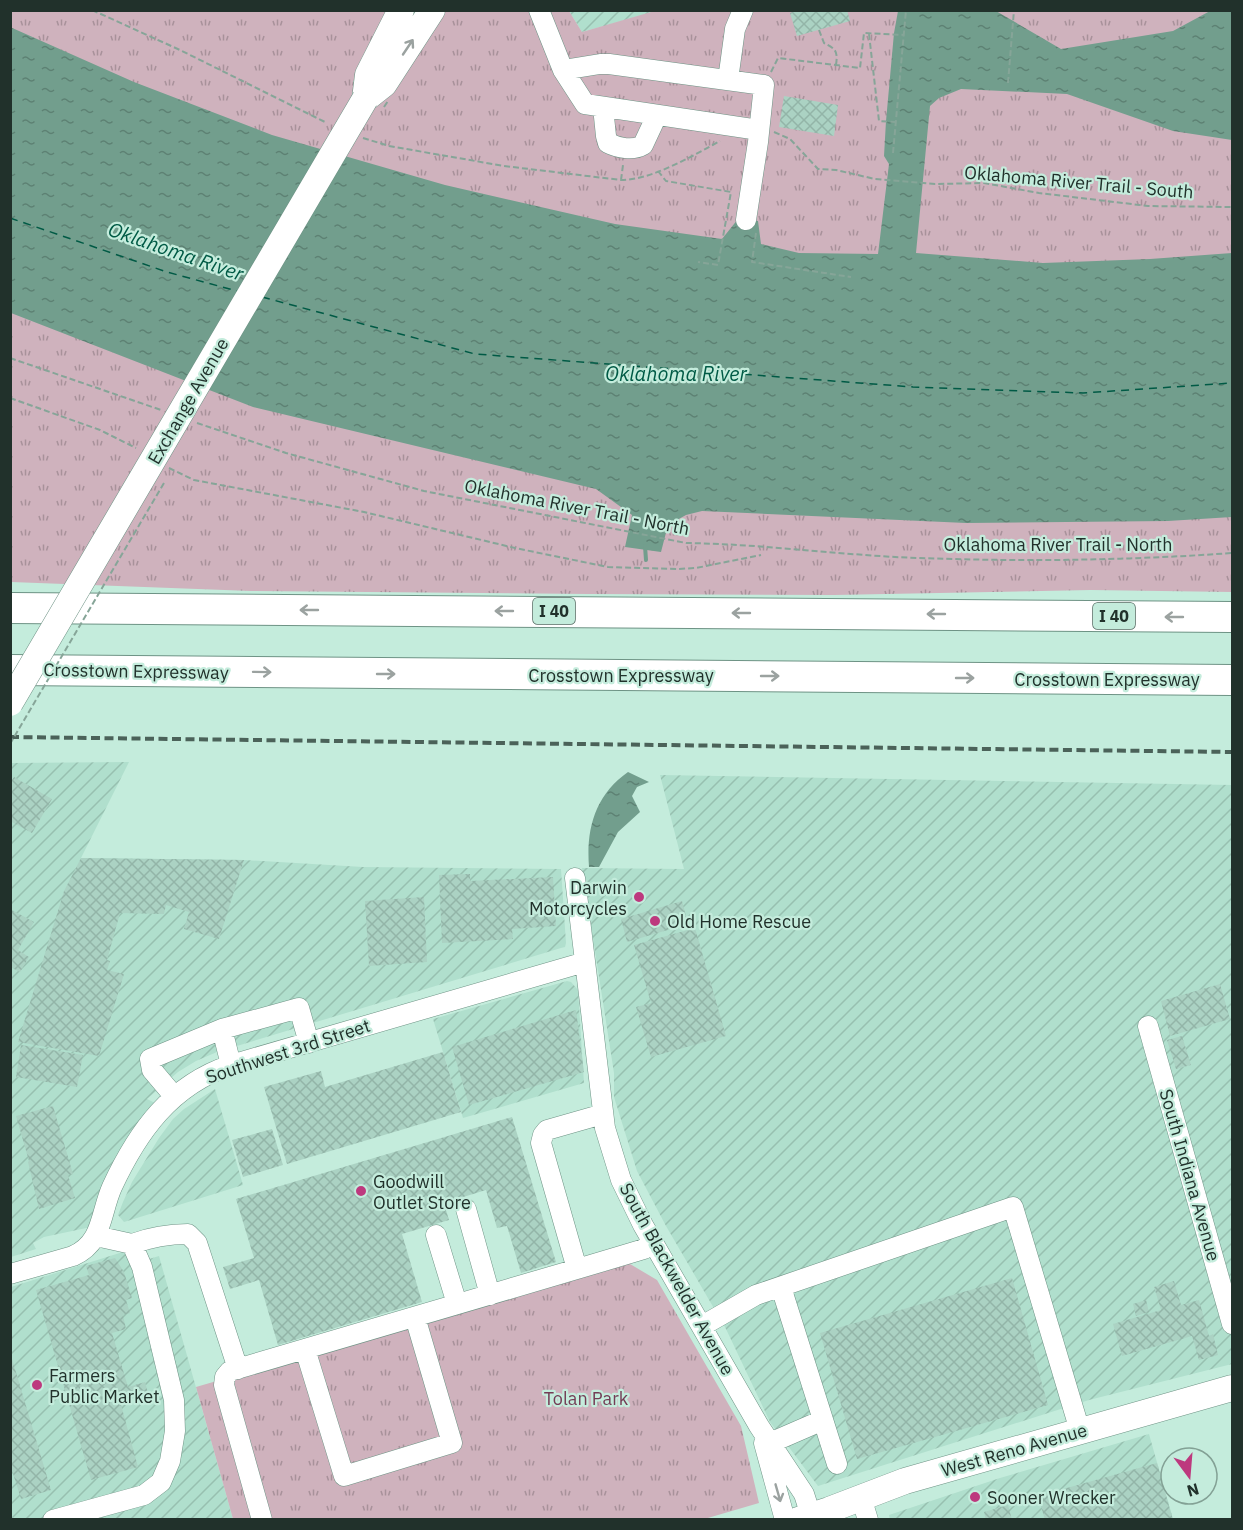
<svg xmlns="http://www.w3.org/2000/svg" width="1243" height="1530" viewBox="0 0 1243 1530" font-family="'IBM Plex Sans',sans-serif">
	<defs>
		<pattern id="industrial-furrows" width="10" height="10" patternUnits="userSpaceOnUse" patternTransform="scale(1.5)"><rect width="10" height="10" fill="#b0dfcd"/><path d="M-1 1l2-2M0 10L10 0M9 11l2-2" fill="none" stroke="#97c0b0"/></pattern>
		<pattern id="park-tufts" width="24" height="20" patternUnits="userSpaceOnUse" patternTransform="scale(1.5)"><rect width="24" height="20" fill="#cfb2bd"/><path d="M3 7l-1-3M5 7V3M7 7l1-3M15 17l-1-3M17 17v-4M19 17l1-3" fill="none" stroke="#a8919a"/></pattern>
		<pattern id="water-ripples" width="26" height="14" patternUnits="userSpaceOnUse" patternTransform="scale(1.5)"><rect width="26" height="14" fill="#729e8d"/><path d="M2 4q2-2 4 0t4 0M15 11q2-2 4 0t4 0" fill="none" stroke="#5d8173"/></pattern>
		<pattern id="building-cross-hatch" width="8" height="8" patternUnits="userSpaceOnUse" patternTransform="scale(1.5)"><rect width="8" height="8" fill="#abd2c3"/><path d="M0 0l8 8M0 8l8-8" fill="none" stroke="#93b5a8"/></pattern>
	</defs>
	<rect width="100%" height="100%" fill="#c4ecdc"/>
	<!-- industrial -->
	<path fill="url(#industrial-furrows)" d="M569,11H658L582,32Z
		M129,762L81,858L244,860L363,867L561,869L566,943L565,947L561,948L217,1052L196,1061L178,1072L147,1099L155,1103L91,1227L44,1237L33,1243L36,1249L11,1257V763Z
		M660,775L1232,785V1364L1089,1400L818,1486L770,1422L726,1329L666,1226L637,1171L614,1097V1073L582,868L684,869Z
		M567,981L571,982L578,990L584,1083L463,1118L433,1019Z
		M215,1089L243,1185L124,1222L118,1215L123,1202L132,1182L159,1138L173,1119L184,1109Z
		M126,1251L136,1263L159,1256L233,1519L11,1520V1287Z
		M1149,1434L1173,1519L890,1520L889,1515L1000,1478Z"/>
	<!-- park -->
	<path fill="url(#park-tufts)" d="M658,10L1232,11V592L1091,590L834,595L589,594L251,591L11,582L10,11H390L353,82L385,100L444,11H569L582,32Z
		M625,1261L657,1280L741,1426L759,1503L701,1520L233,1519L196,1387Z"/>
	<!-- water -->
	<path fill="url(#water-ripples)" d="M898,11H996L1061,49L1173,31L1210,11H1232V140L1173,131L1067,94L961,89L939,98L930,106L916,253L1043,263L1150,259L1232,253V517L1168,521L966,523L702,511L686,515L668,525L661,552L625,547L632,515L596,489L253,407L11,313L10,27L134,82L272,135L445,185L615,224L722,239L738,219L758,221L761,244L799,253L878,254L889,164L884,156L886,121L894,33Z
		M628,772L649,782L637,787L632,796L640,812L618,832L599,867H589C586,829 595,795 628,772Z"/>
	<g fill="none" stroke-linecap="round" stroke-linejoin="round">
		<!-- stream -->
		<path stroke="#729e8d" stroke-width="4" d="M645,546L646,560"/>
		<!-- ferry -->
		<path stroke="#005a45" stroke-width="1.5" stroke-dasharray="8 6" stroke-linecap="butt" d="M10,218L167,272L237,291
			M262,297L475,354L913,387L1083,393L1232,383"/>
	</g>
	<!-- building -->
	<path fill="url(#building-cross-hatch)" d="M798,10H847L850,21L797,36L790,13Z
		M784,96L838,105L834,136L779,127Z
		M14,777L52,799L32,833L10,821V783Z
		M81,858L244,860L219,939L184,929L189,912L166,905L164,914L120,913L107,960L110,961L107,970L124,974L99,1056L18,1042L64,891Z
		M470,874V881L553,877L556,926L512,929L513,939L442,943L439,875Z
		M424,897L427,962L369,966L365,901Z
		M682,901L688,924L627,942L621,919Z
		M10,909L34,922L18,950L29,957L20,972L10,967Z
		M695,928L726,1036L651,1057L636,1007L651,1003L634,945Z
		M1220,984L1230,1019L1170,1036L1161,1001Z
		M576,1010L584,1072L469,1105L452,1047Z
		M1182,1036L1191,1065L1176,1069L1167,1040Z
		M21,1045L83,1055L77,1087L16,1077Z
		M443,1052L461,1112L287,1164L264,1087L321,1071L325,1087Z
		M53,1106L73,1174L68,1175L75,1198L39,1209L28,1162L29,1161L16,1116Z
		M512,1117L556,1262L521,1273L507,1226L497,1228L486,1190L444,1203L449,1220L402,1234L422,1302L278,1345L259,1280L230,1289L223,1267L254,1258L236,1199Z
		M272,1129L283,1165L243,1177L232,1140Z
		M115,1258L124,1272L132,1298L126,1300L130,1313L123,1315L126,1329L112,1333L128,1387L145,1382L148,1393L120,1401L138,1467L91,1480L36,1290L89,1275L86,1266Z
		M1012,1278L1048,1405L857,1459L820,1333Z
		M1174,1281L1181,1305L1199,1300L1209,1336L1213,1334L1218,1355L1199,1360L1192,1336L1122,1356L1113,1324L1161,1310L1154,1287Z
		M1146,1300L1149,1312L1136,1316L1133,1304Z
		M10,1352L51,1490L21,1499L10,1464Z
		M1157,1463L1173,1520H1045L1038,1496Z
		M1008,1505L1012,1520H986L984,1512Z"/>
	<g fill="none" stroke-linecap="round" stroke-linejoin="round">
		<!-- minor casing -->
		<g stroke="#6e9385" stroke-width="21">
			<path id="minor" d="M539,10L563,70L585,104L759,130
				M563,70L600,64H609L764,85L758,142L746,220
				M728,80L735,29L743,10
				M603,107L606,136L608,143C618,148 633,151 643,145L657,115
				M575,878L605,1128L621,1180L643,1225L759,1426L804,1494L811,1516
				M1148,1026L1232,1324
				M222,1029L231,1065
				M174,1096L152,1070L150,1059L222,1029L299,1008L309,1043
				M603,1114L547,1130L543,1135L541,1143L577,1269L644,1249L653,1242
				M466,1209L490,1295
				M436,1235L457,1304
				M132,1244C151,1237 168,1234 188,1234L197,1243L238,1369
				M10,1274L73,1256C103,1243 100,1214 112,1187C138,1131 171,1085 231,1065L585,962
				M781,1287L837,1464
				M702,1326L756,1295L1013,1207L1080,1431
				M305,1349L344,1476L452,1443L415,1317
				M764,1443L785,1520
				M770,1443L823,1420
				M861,1497L868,1520
				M53,1520L144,1495L161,1482L170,1461L175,1431L174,1400L142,1267L132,1244L96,1236
				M262,1520L224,1385L225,1377L230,1371L577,1269"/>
		</g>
		<!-- major casing -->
		<g stroke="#6e9385" stroke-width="27">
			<path id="major" d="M365,99L384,84L432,10
				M365,99L368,75L401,10
				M798,1520L829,1510L905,1481L1232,1388"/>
		</g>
		<!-- highway casing -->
		<g stroke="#6e9385" stroke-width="32">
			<path id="highway" d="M10,608L1232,617
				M10,670L1232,680"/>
		</g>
		<!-- path -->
		<path stroke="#86a598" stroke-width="2" stroke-dasharray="6 3" stroke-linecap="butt" d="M92,10L180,50L327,123
			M819,30L824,43C836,49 838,51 836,65
			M869,34L879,121L896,122
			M771,72L778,58L860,68L864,33L904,35
			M1008,83L1014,10
			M774,132L790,139L818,169L836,170L875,179L935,184L984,183L1039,193L1148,206L1232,207
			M363,138L389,146L504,166L621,180C652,180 692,156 720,141
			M893,153L906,10
			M658,171L666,181L731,192L718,265L698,262
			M621,180L623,165
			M756,233L752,262L851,277
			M10,358L161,410
			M10,398L100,430L136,448
			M197,423L286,453L424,491L686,543C756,544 825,553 895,557C1007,562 1120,561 1232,553
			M169,468L194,480L364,512L515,548L608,567L677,569L696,568L761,555"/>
		<!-- minor -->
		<use href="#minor" stroke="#fff" stroke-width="20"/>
		<!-- major -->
		<use href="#major" stroke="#fff" stroke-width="26"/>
		<!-- highway -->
		<use href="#highway" stroke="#fff" stroke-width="30"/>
		<!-- rail -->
		<path stroke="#4b6259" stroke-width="4" stroke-dasharray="9 4.5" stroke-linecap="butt" d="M10,737L1232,752"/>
		<!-- major-bridge casing -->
		<g stroke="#6e9385" stroke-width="27" stroke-linecap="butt">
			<path id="major-bridge" d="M10,703L365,99"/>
		</g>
		<!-- path-bridge -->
		<path stroke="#86a598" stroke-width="2" stroke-dasharray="6 3" stroke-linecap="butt" d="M384,107L388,101
			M10,744L164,483"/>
		<!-- major-bridge -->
		<use href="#major-bridge" stroke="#fff" stroke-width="26"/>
	</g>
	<!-- one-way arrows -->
	<defs><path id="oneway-shaft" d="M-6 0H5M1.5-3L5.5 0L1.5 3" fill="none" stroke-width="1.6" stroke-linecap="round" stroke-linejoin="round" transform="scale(1.5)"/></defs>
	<g stroke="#9ba2a0">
		<use href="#oneway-shaft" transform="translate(408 47) rotate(-56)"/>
		<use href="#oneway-shaft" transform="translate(309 610) rotate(-180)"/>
		<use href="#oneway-shaft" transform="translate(504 611) rotate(-180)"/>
		<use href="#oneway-shaft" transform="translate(741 613) rotate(-180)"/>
		<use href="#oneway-shaft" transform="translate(936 614) rotate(-180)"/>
		<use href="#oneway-shaft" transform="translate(1174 617) rotate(-180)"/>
		<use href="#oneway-shaft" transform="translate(262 672) rotate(1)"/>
		<use href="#oneway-shaft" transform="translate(386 674)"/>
		<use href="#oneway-shaft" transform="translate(770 676)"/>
		<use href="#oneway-shaft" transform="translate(965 678)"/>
		<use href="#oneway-shaft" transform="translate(778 1493) rotate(74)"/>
	</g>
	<!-- markers -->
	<g fill="#bd397e" stroke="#c4ecdc" stroke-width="2">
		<circle cx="639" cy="897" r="6"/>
		<circle cx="655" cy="921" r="6"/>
		<circle cx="361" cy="1191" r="6"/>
		<circle cx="37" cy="1385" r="6"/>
		<circle cx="975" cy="1497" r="6"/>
	</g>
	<g text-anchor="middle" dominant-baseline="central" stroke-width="4.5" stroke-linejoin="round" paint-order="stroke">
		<!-- shield labels -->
		<g fill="#c4ecdc" stroke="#526960" stroke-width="1.5">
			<rect x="533" y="598" width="42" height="26" rx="4.5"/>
			<rect x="1093" y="603" width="42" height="26" rx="4.5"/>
		</g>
		<g font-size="16" font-weight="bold" fill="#21312b">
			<text x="554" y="611">I 40</text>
			<text x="1114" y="616">I 40</text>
		</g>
		<!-- street labels -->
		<g font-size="18" fill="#21312b" stroke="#c4ecdc">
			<text transform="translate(1079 182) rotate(5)">Oklahoma River Trail - South</text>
			<text transform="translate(188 401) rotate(-60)">Exchange Avenue</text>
			<text transform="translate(577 507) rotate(11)">Oklahoma River Trail - North</text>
			<text x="1058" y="544">Oklahoma River Trail - North</text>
			<text transform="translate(136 671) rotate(1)">Crosstown Expressway</text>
			<text x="621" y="675">Crosstown Expressway</text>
			<text x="1107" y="679">Crosstown Expressway</text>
			<text transform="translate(288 1051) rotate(-18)">Southwest 3rd Street</text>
			<text transform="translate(1190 1175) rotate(74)">South Indiana Avenue</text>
			<text transform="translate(677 1279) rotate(61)">South Blackwelder Avenue</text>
			<text transform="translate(1014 1450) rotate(-16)">West Reno Avenue</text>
		</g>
		<!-- poi labels -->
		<g font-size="18" fill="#21312b" stroke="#c4ecdc" text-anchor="start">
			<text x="627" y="887" text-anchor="end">Darwin<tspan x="627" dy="21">Motorcycles</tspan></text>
			<text x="667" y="921">Old Home Rescue</text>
			<text x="373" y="1181">Goodwill<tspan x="373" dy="21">Outlet Store</tspan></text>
			<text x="49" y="1375">Farmers<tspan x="49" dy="21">Public Market</tspan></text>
			<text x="987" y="1497">Sooner Wrecker</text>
		</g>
		<!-- park labels -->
		<g font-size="18" fill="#733c55" stroke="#c4ecdc">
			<text x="586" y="1398">Tolan Park</text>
		</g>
		<!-- water labels -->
		<g font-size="20" font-style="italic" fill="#005a45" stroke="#c4ecdc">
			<text transform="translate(176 251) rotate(19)">Oklahoma River</text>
			<text x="676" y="373">Oklahoma River</text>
		</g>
	</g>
	<!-- border -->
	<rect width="1243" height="1530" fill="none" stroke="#21312b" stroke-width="24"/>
	<!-- north arrow -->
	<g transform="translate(1189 1476) rotate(164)"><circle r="28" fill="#c4ecdc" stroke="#83a195" stroke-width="1.5"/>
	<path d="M0-4.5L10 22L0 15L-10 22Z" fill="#bd397e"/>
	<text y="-9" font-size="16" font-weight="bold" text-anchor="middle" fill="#21312b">N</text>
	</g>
</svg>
